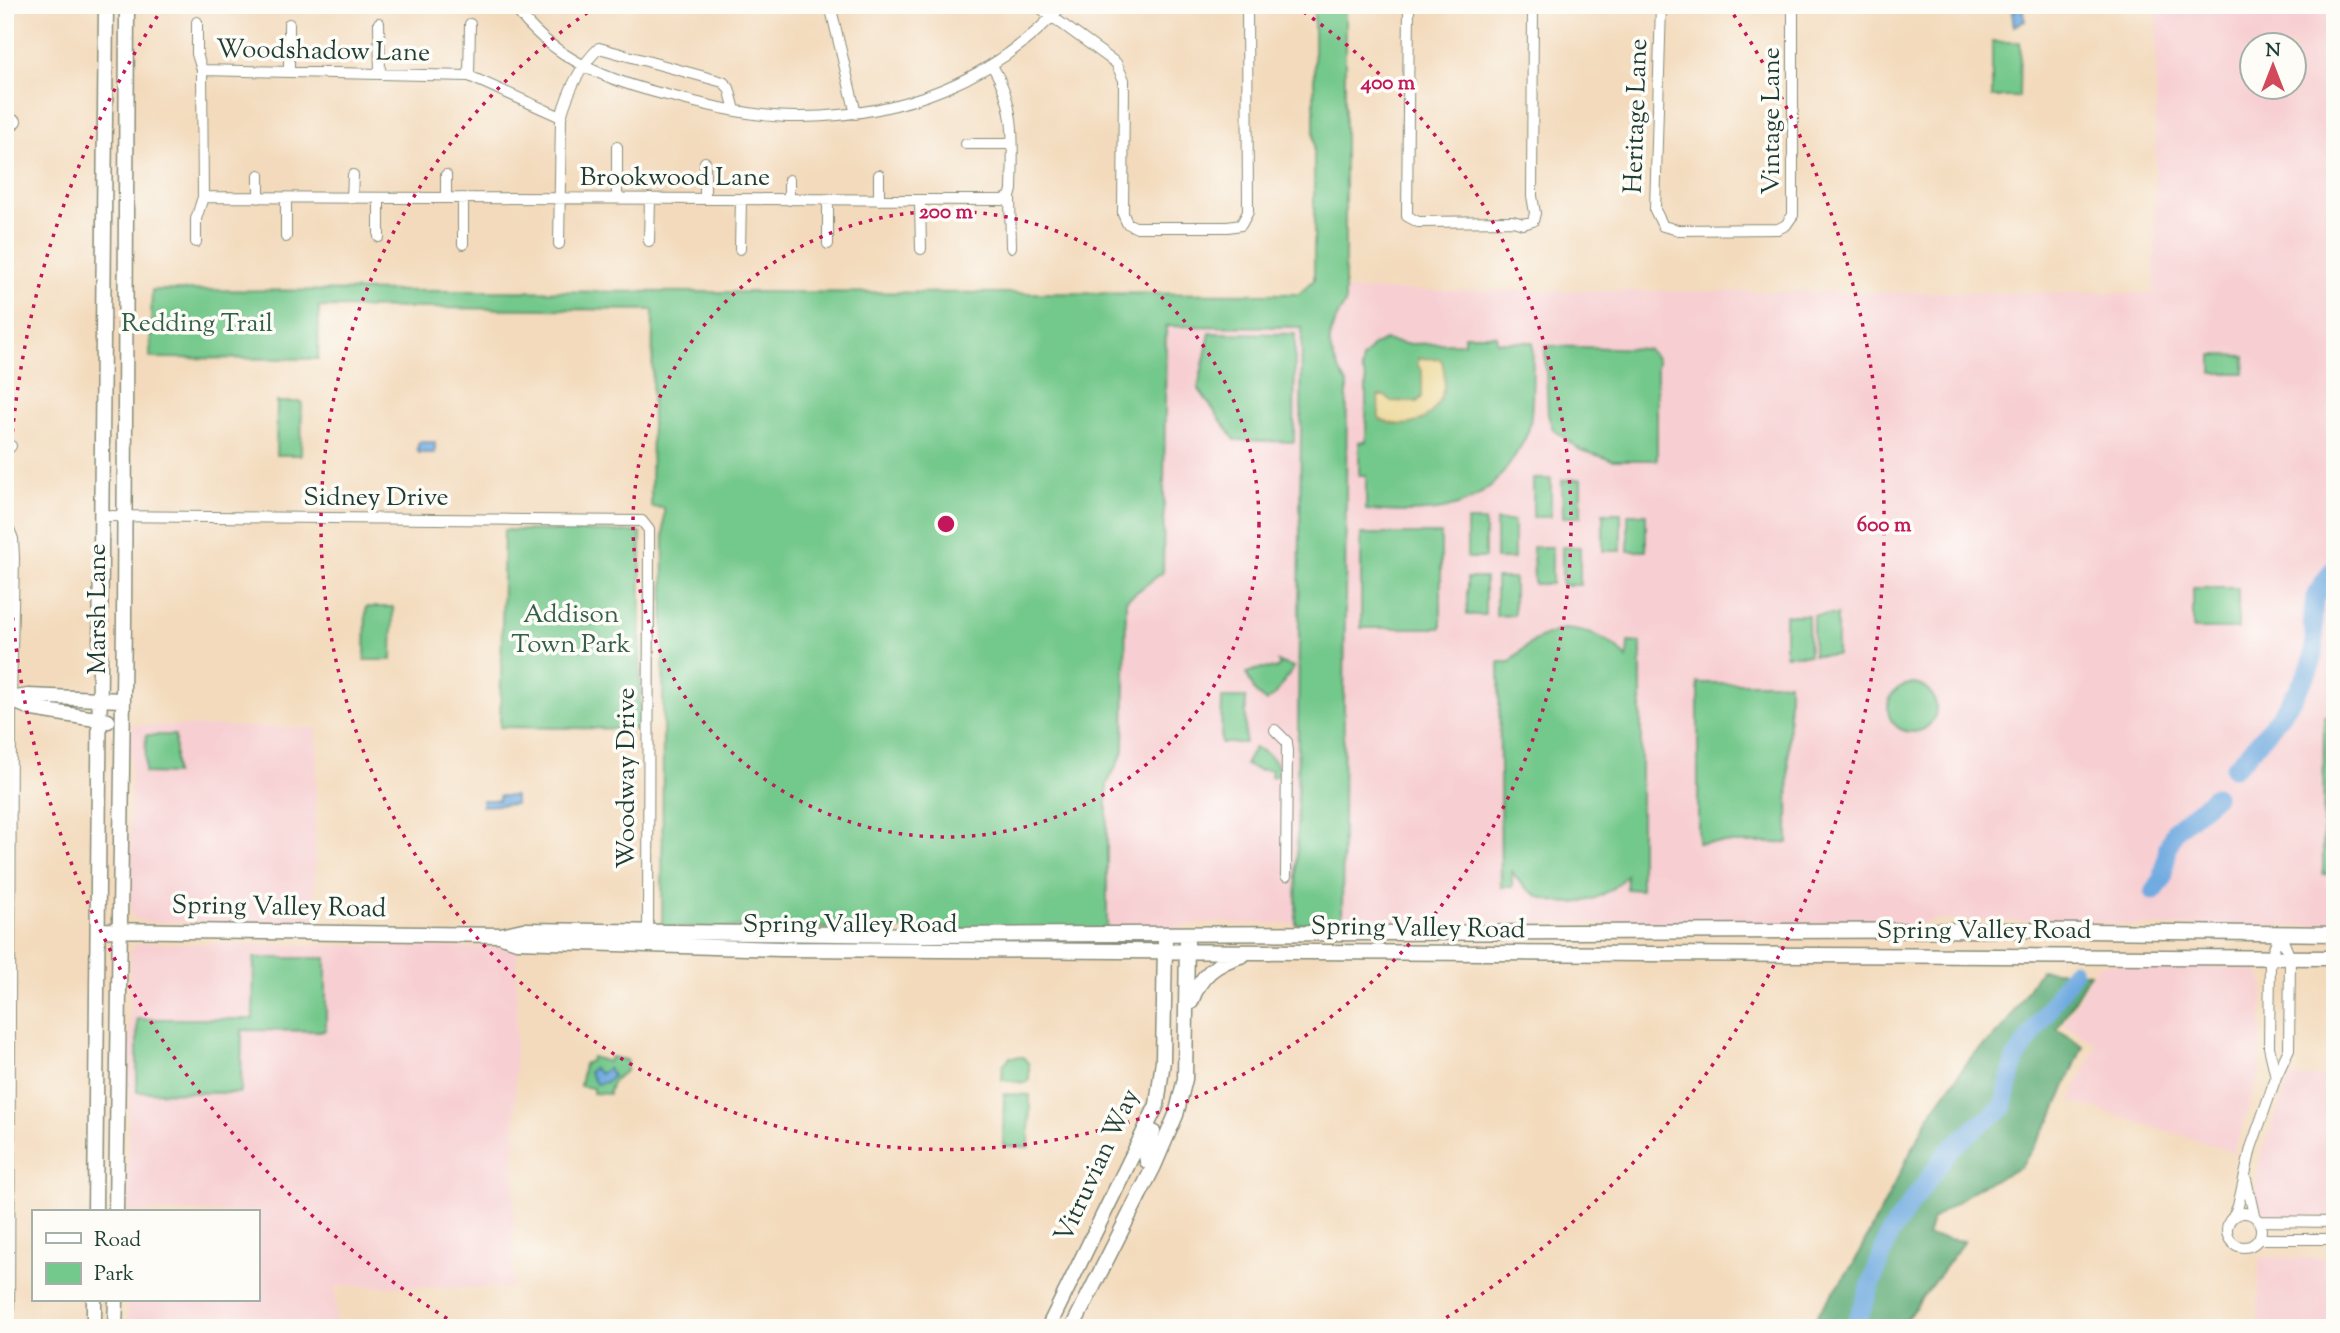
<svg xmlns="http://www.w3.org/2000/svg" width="2340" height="1333" viewBox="0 0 2340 1333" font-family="'Sorts Mill Goudy',serif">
	<rect width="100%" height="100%" fill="#fdfcf7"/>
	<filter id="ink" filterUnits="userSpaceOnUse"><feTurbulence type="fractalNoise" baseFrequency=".0143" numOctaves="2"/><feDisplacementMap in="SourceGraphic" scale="14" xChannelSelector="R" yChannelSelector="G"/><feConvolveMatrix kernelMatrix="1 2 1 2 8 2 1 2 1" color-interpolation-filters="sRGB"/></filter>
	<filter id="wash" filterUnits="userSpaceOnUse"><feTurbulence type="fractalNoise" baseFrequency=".00686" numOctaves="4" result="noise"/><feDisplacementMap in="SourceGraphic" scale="28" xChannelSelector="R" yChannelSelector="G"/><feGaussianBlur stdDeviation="1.57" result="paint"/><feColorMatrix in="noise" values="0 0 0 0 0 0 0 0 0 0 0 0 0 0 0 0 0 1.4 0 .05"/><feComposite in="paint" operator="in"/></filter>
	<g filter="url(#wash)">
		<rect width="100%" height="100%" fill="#f3dabc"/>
		<!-- built -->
		<path fill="#f7cfd2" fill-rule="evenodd" d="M2157,5H2335V926H2129L2093,922L1936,920L1912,925H1881L1342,923L1347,385L1331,355L1329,341L1333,324L1345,304V290L2154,293ZM2252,46H2294V88H2252Z
			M1166,326L1302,327L1296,924L1205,923L1137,932L1108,931L1107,783L1124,751L1126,600L1163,571Z
			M131,725L317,728L314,924L146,922L135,919L130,910Z
			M141,943L517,948L513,1288L336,1286V1328H128V1300H257V1212H128L130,953L134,946Z
			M2097,964H2175L2244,969L2255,970L2261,975L2264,984L2259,1074L2234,1152L2070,1101L2097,1044L2064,1024Z
			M2290,1077H2335V1217L2269,1216L2259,1208L2255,1202L2259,1159Z
			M2259,1258H2335V1328H2258Z"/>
		<!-- green -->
		<path fill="#73c88b" stroke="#498260" stroke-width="2" d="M1314,5H1345V304C1322,341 1327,348 1347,384L1342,923L1296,924L1302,327L1166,326L1163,572L1126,600L1124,751L1107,784V931L662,927L664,508L651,507L653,310L319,307L318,359L150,358L152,290L1299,294L1314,280Z
			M1992,42H2020L2019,97H1992Z
			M1210,333L1295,334L1294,442L1235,440L1198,388Z
			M1464,335H1496L1497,342H1533C1532,368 1534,397 1530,423C1528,437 1518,450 1511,462C1475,517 1425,514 1366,510V475H1359V442H1366V380L1362,370V359L1374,345L1385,340L1405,344L1464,343Z
			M1545,346L1648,349L1657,359V460H1613L1580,450L1553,429L1548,415Z
			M2212,355L2245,356L2244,373H2212Z
			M277,402H302L301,455H276Z
			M1533,479H1551V517H1533Z
			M1581,479V517H1563L1562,480Z
			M1603,513H1621V551H1603Z
			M1628,514H1646V551H1628Z
			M1467,521H1485V558H1467Z
			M1496,521H1514V559H1496Z
			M504,530L641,532L640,729L500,727Z
			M1361,534H1441V628H1361Z
			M1533,547H1552V584H1534Z
			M1562,547H1580V585H1562Z
			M1467,578H1485V615H1467Z
			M1496,578H1514V615L1496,616Z
			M2193,588H2238V629H2193Z
			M366,607H393L392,660H365Z
			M1785,615H1808L1809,655H1785Z
			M1813,615H1837V655H1813Z
			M1563,629C1590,631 1609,637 1627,658L1628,642L1641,643V890L1627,889L1626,875C1597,912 1537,914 1512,871V887H1501L1499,662H1510C1526,644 1540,636 1563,629Z
			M1278,662L1294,667L1275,695L1266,702L1255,692L1246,673L1262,668L1276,669L1280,665Z
			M1698,683H1789L1788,843H1698Z
			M1888 708a24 24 0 1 1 48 0a24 24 0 1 1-48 0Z
			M1222,698H1246L1245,743H1221Z
			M2324,716H2335V875L2323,874Z
			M146,735H175V774L145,773Z
			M1254,748C1267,752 1279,760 1279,775L1271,777V770H1259L1245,765Z
			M254,958H326V1028L324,1031L242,1030L241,1090L239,1093L137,1092V1019H253Z
			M592,1057L608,1062L610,1057L627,1060L626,1071C617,1077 609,1083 609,1094L593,1093V1088L580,1086L584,1064L590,1061Z
			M1010,1057H1023L1029,1064V1081L1025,1083L1002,1080L1003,1065Z
			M1004,1094L1030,1095L1029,1147L1003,1146Z"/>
		<!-- forest -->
		<path fill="#5eac77" stroke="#3e7456" stroke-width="2" d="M2040,970L2090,973L2057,1029L2083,1046L2052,1118L2020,1168L1978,1187L1932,1220L1927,1236L1964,1241L1900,1328H1808L1854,1263L1929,1116L1972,1056L2003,1028Z"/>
		<!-- sand -->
		<path fill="#eeda9e" stroke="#868c69" stroke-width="2" d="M1418,358L1440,359L1442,361C1454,403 1421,439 1379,419L1378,396H1385L1391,401L1417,402L1422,397V371L1418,366Z"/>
		<!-- water -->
		<path fill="#6faae0" stroke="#47748a" stroke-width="2" d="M2014,5H2022L2025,21L2014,26L2012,13L2015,12Z
			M419,442H435V453H419L417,449Z
			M499,796H515V804L482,806V800H499Z
			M593,1068L600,1074L608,1068L613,1076L606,1082L596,1084L589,1072Z"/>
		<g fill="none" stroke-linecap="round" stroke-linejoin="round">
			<!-- river -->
			<path stroke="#6faae0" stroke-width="19" d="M2234,768C2257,746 2304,690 2313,659C2318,640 2309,618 2315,600C2319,588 2327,577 2335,568
				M2154,891L2163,879L2168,847L2175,830L2215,796
				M1851,1328L1856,1323L1866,1299L1889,1235L1914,1199L1949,1150L1979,1125L2003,1108L2015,1060L2073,972"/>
		</g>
	</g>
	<g filter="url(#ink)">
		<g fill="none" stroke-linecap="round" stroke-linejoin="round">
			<!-- street casing -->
			<g stroke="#898c78" stroke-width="12">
				<path id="street" d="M513,5C550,58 610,82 671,96C713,107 759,118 802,117C902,116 995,80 1063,5
					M830,5L856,114
					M1036,5L1116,63L1124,80L1123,214L1127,223L1135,227H1228L1241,225L1248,212L1247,5
					M1409,5L1407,216L1418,222L1513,221L1523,224L1533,221L1535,213L1532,196L1533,5
					M1661,5L1655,210L1663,226L1678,230L1778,229L1786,225L1793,215V5
					M379,23L380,73
					M202,70L469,76L561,117
					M289,71V24
					M469,76L470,24
					M5,134L16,121
					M966,144H1012
					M617,147V198
					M705,162V198
					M259,175V198
					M446,175V198
					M789,180V200
					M203,197L1003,200L1010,197L1012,190C1013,143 1017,107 992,65
					M1010,197L1011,247
					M286,198V237
					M352,198L353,175
					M379,198V237
					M828,200V244
					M879,200V175
					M920,201L921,249
					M649,241L650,198
					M196,242V219L203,197L202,70L197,54V22
					M463,244V198
					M559,244L561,117C568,92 580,66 599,48L723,82L729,88L735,110
					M740,249L741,199
					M5,297L7,300
					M5,452L11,446
					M102,516L642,521L649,530L648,937
					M5,519L13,539L14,558L11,700L9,1328
					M1275,730L1287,742L1286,876
					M2276,1077L2269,1047L2270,958L2280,933
					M2246,1179L2254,1215
					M2227 1230a17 17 0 1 1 34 0a17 17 0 1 1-34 0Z
					M2233,1217L2238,1206L2251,1148L2276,1077L2289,1049L2290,958L2280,933
					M2259,1221L2335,1222
					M2259,1239H2335"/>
			</g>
			<!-- secondary casing -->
			<g stroke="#898c78" stroke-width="17">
				<path id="secondary" d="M5,700L28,696L122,700
					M11,700L33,709L108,721
					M98,930L501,935L523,930L921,935L2013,930L2335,934
					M502,936L517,941L781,949L2335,958
					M1191,1002C1200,975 1216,963 1243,955
					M1153,1132L1146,1155L1147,1161L1154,1166
					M95,1212L106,5
					M116,1212L124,621L127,5
					M94,1328V1300
					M115,1328L116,1300
					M1048,1328L1157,1105L1163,1061L1165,942
					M1072,1328L1154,1166L1176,1115L1185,1079L1187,942"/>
			</g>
			<!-- street -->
			<use href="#street" stroke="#fff" stroke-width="10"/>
			<!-- secondary -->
			<use href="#secondary" stroke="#fff" stroke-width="14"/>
		</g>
	</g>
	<!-- distance rings -->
	<g fill="none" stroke="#c2185b" stroke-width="3.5" stroke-dasharray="3.5 7">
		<circle cx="946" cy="524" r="313"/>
		<path d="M1295 6A625 625 0 1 1 597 6"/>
		<path d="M456 1324A938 938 0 0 1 164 6M1728 6A938 938 0 0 1 1436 1324"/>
	</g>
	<g text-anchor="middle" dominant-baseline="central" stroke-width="7" stroke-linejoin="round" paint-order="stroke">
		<!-- street labels -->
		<g font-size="26" fill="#1f3d34" stroke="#fdfcf7">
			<text transform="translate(323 52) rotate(1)">Woodshadow Lane</text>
			<text transform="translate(1637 116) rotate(-88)">Heritage Lane</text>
			<text transform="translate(1772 121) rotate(-90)">Vintage Lane</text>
			<text x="675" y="178">Brookwood Lane</text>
			<text x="376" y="498">Sidney Drive</text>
			<text transform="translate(98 609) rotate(-90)">Marsh Lane</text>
			<text transform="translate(627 778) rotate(-90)">Woodway Drive</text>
			<text transform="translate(279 908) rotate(1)">Spring Valley Road</text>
			<text x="850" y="925">Spring Valley Road</text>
			<text transform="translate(1418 929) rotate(1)">Spring Valley Road</text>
			<text x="1984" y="931">Spring Valley Road</text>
			<text transform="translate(1098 1166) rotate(-65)">Vitruvian Way</text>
		</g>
		<!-- park labels -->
		<g font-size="26" fill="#34604a" stroke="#fdfcf7">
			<text x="197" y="324">Redding Trail</text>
			<text x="571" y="615">Addison<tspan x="571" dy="30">Town Park</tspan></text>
		</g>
	</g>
	<circle cx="946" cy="524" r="10" fill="#c2185b" stroke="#fdfcf7" stroke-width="3.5"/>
	<g font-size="21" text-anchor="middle" font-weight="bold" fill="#c2185b" stroke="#fdfcf7" stroke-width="7" stroke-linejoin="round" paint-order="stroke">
		<text x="1388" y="89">400 m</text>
		<text x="946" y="218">200 m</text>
		<text x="1884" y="531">600 m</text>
	</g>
	<!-- margin -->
	<rect width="2340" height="1333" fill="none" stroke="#fdfcf7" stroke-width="28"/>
	<!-- legend -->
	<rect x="32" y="1210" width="228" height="91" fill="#fdfcf7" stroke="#a4b0a9" stroke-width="2"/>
	<rect x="46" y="1233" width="35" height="10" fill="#ffffff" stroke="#a4b0a9" stroke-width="2"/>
	<text x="94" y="1246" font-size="21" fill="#1f3d34">Road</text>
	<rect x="46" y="1263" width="35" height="21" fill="#73c88b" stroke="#a4b0a9" stroke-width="2"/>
	<text x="94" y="1280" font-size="21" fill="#1f3d34">Park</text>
	<!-- north arrow -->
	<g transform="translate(2273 66)"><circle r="33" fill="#fdfcf7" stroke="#a4b0a9" stroke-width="2"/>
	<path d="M0-5L12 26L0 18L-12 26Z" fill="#d1495b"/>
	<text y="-10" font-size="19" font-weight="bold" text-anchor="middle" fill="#1f3d34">N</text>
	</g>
</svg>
